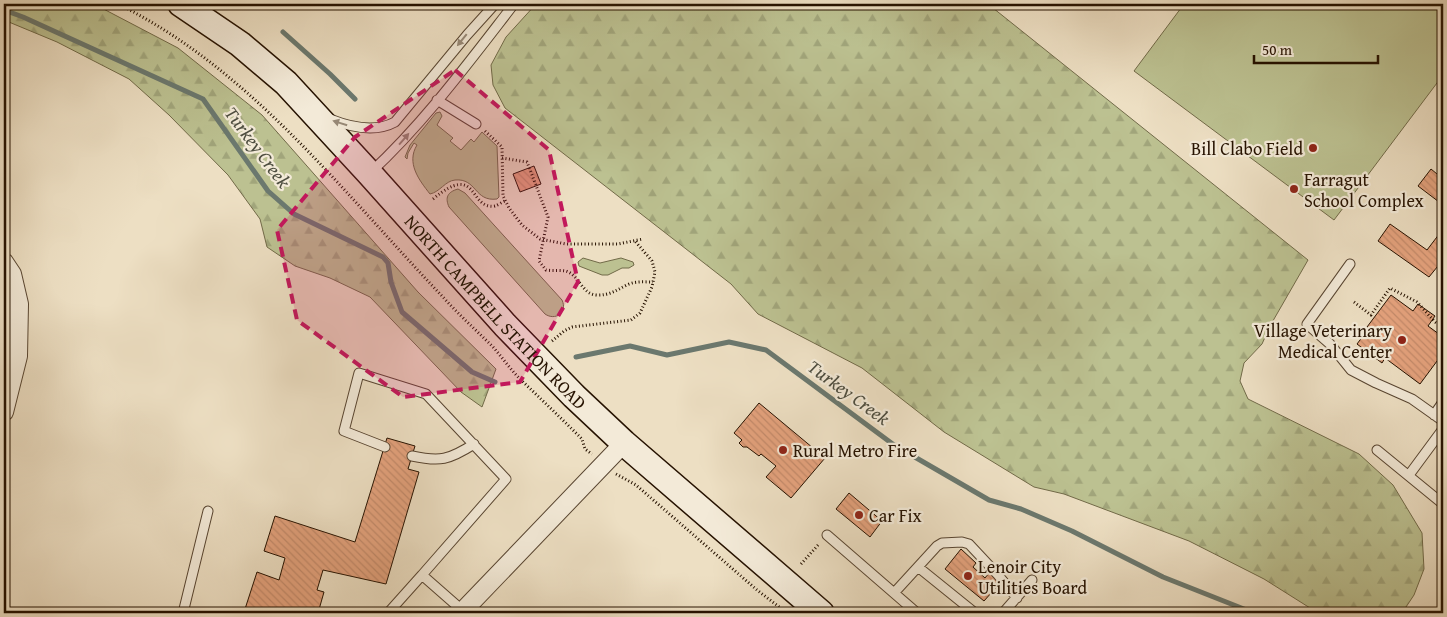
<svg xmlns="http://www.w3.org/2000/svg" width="1447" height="617" viewBox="0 0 1447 617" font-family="'Gentium Book Plus',serif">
	<defs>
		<pattern id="forest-firs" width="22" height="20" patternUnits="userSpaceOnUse" patternTransform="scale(1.25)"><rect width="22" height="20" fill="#bcc191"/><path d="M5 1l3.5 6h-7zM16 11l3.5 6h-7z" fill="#a1a57b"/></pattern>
		<pattern id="building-back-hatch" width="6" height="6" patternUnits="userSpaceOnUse" patternTransform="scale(1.25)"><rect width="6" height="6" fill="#e4a27d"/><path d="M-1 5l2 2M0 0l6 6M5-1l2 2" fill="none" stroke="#c38a6a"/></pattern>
	</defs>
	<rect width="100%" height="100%" fill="#eddfc3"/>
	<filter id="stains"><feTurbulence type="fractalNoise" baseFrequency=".004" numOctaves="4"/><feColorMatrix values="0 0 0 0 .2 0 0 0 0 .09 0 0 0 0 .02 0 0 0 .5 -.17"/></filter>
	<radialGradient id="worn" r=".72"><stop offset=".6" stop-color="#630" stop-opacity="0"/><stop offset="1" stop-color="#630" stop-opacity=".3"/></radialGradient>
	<!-- green -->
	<path fill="#bcc191" stroke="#716a48" d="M1184,4H1443V75L1334,220L1134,71Z
		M440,112L442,116L437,125L453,138L450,141L461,150L471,139L474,142L482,132L497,146L499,197L497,199C474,202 477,178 455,180C445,181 440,192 430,194C419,180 406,163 417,145L414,143L408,153L407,159L405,157L410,145L436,113Z
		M458,189L465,193L562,300C568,313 555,321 545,314L449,207C445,198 447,192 458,189Z
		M583,258L600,263L621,258L633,262L634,265L629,268H622L608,275H602L579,266L578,262Z"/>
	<!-- forest -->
	<path fill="url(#forest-firs)" stroke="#716a48" d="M4,4H94L178,48L262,115L418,292L496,369L482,407L461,392L370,297L330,278L295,266L267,247L260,219L228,175L169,115L129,79L57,42L4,20Z
		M536,4H988L1308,260L1270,326L1262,344L1244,363L1240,381L1248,399L1359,454L1393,485L1422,533L1424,569L1414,595L1402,613H1318L1264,579L1189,541L1064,494L1034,487L944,432L862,368L758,314L731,284L505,108L493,85L491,65L506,37Z"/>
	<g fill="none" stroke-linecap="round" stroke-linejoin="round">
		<!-- stream -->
		<path stroke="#6b786e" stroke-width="5" d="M4,10L23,17L203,99L268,191L294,214L383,257L388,263L391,282L402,312L472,372L495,382
			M283,32L330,74L355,99
			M576,357L630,346L667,355L729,342L766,350L894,445L989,500L1021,509L1072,531L1163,577L1254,613"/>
	</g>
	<!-- building -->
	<path fill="url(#building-back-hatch)" stroke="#261200" d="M534,166L541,184L520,192L513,174Z
		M1431,169L1443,179V205L1418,186Z
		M1390,224L1427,250L1443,229V262L1442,261L1429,277L1378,241Z
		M1391,295L1413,311L1418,304L1435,316L1428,326L1443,337V353L1420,384L1385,358L1382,363L1357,344L1369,328L1367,327Z
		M759,403L825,458L791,498L766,477L776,466L761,454L759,456L747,447H743L739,443L742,440L734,433Z
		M387,438L415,446L408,469L419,472L386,584L323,570L317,590L324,592L318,613H257L245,609L257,572L279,580L285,558L264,551L275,516L355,542Z
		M849,493L882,521L870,537L836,509Z
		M961,549L976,563L973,567L985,578L989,573L1000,583L984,601L945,569Z"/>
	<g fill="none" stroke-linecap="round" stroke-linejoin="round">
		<!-- service casing -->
		<g stroke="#584531" stroke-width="11">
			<path id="service" d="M437,100L476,124
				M330,119C350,127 375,133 395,122L467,35L495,4
				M370,173C424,123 469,62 514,4
				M1350,264L1307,324L1330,344L1351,370L1376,383L1412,399L1443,421
				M1434,415L1443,402
				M385,447L344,431L359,373L426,394L506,479L422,575L463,611
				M1377,450L1443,504
				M412,456C440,462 449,460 474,444
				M1409,475L1443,429
				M827,535L917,613
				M918,567L975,613
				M894,593L937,546L942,543L962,542L969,544L998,575L1017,598
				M183,613L208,511
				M388,613L422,575
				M1003,613L1032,580"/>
		</g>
		<!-- minor casing -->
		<g stroke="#584531" stroke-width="20">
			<path id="minor" d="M4,262L12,274L19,304L18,356L4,412
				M461,613L624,443"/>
		</g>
		<!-- secondary casing -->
		<g stroke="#261200" stroke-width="28">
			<g id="secondary">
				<path id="s1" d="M181,4L240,44L286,83L369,173L505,325L574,396L624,443L821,613"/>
			</g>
		</g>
		<!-- path -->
		<path stroke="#261200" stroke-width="3" stroke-dasharray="1 2.5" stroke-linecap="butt" d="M118,4C250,69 342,191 442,296C458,314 476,330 493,347C502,357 510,369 520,379C541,399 562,419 582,439L585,449L592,454
			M485,131L502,147L503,196L509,208L522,225L540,239L566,244H618L643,239
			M502,158L527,162L529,167L548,217L539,261L546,270C553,271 560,270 566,271C579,275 582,294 596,295C610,296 618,289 629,284C637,281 645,282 653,282
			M433,199C479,161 468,210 495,206C498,205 502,202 505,201
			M1354,302L1371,315L1390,288L1417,302L1435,322L1443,328
			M552,341L564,331L572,327L631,320L640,313L652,287L655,272L652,261L635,241
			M616,474L636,485L757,590L787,613
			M801,564L819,544"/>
		<!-- service -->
		<use href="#service" stroke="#f3ead8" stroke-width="9"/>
		<!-- minor -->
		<use href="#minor" stroke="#f3ead8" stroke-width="18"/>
		<!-- secondary -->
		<use href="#secondary" stroke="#f3ead8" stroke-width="25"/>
	</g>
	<!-- one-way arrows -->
	<defs><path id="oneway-solid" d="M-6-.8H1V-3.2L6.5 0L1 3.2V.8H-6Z" transform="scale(1.25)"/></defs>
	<g fill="#978977">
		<use href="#oneway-solid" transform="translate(462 40) rotate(129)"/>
		<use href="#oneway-solid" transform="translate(340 123) rotate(-163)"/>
		<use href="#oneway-solid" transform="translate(404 139) rotate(-49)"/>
	</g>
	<!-- marked area -->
	<path fill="#c2185b" fill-opacity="0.2" stroke="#c2185b" stroke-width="4" stroke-dasharray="10 6" stroke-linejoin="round" d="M455,70L549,150L578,282L520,382L403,397L297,320L277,230L355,137Z"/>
	<!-- markers -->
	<g fill="#8f2418" stroke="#f3ead8" stroke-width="2">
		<circle cx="1313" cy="148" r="5"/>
		<circle cx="1294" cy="189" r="5"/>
		<circle cx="1402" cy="340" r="5"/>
		<circle cx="783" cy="450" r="5"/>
		<circle cx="859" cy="515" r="5"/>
		<circle cx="968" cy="576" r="5"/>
	</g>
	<g text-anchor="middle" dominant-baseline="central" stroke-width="4.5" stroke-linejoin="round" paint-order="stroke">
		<!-- poi labels -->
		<g font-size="18" fill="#261200" stroke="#f3ead8" text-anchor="start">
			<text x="1303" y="148" text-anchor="end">Bill Clabo Field</text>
			<text x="1304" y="179">Farragut<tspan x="1304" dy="21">School Complex</tspan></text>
			<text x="1392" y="330" text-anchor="end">Village Veterinary<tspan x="1392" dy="21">Medical Center</tspan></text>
			<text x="793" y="450">Rural Metro Fire</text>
			<text x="869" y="515">Car Fix</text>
			<text x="978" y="566">Lenoir City<tspan x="978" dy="21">Utilities Board</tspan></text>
		</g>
		<!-- street labels -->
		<g font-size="18" fill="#261200" stroke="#f3ead8">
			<text stroke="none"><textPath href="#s1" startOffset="442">NORTH CAMPBELL STATION ROAD</textPath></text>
		</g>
		<!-- water labels -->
		<g font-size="19" font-style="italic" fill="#4e4e40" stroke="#f3ead8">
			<text transform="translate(258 147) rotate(53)">Turkey Creek</text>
			<text transform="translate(849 392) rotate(36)">Turkey Creek</text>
		</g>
	</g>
	<!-- margin -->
	<rect width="1447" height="617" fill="none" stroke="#eddfc3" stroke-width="20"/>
	<rect x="5" y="5" width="1437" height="607" fill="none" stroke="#261200" stroke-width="2.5"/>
	<rect x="10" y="10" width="1427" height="597" fill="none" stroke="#261200"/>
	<!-- scale -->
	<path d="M1254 55v8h124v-8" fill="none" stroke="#261200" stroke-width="2.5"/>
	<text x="1262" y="55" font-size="15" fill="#261200" stroke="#f3ead8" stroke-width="4" paint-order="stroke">50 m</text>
	<rect width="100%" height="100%" filter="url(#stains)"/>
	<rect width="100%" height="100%" fill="url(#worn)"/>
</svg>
